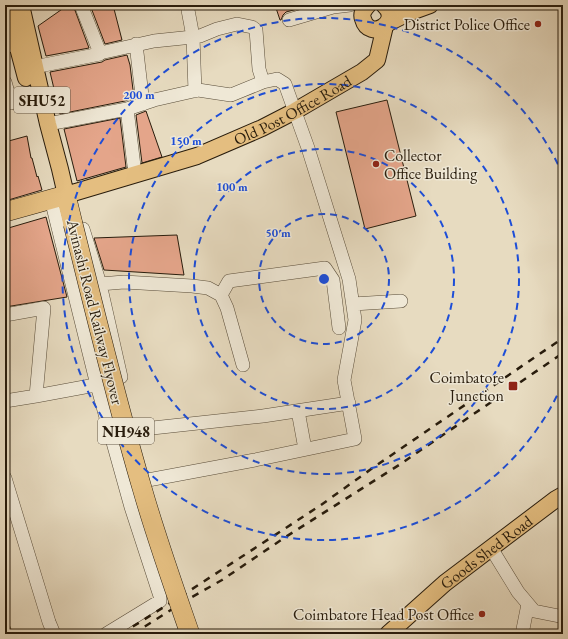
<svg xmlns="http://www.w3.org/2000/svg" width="568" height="639" viewBox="0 0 568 639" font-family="'EB Garamond',serif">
	<rect width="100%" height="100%" fill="#e7dbc0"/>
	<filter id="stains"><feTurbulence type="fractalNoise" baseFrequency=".005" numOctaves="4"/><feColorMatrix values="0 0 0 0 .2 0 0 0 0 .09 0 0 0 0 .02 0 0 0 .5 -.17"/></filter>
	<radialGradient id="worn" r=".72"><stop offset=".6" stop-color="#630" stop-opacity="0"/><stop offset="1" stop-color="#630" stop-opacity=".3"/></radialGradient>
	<!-- green -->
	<path fill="#babf8f" stroke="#716e4e" d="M5,615L13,634H5Z"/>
	<!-- building -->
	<path fill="#e4a58a" stroke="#281c0c" d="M68,5H73L89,48L46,56L38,26Z
		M90,5H113L122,40L105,44Z
		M275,5H304L305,7L286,12L283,15L281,20H280Z
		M127,55L130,65L134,98L125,101L60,114L50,72L102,62L105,60Z
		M387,100L416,216L365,229L336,112Z
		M146,111L162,157L142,163L136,115Z
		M120,118L126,167L77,181L64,129Z
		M27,136L31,158H32L37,177L38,176L42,190L5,201V142Z
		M46,217L67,297L5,307V229Z
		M177,235L184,275L104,270L94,238Z"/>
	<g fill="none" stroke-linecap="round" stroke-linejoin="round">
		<!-- minor casing -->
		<g stroke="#584c39" stroke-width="14">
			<path id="minor" d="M81,5L100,53L154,41L183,38L200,36L217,29L237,24L252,27L256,30L259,69L263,82L277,79L285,84L308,148L349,279L355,320L344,380L355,439L255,460L148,480
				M188,10L193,37L195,91
				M289,20L333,7L350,5
				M136,44L143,104
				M5,46L17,44
				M34,67L100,54
				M5,82L11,103
				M127,109L135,174
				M48,124L127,109L154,100L198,90L231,95L263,82
				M51,199L97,385L131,507L160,596V601L106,634
				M83,229L100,284L121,377
				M100,284L124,282L192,286L208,288L221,295L227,308L243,365
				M221,295L229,281L325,268L333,280L339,328
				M353,304L401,301
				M5,315L44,308L36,396
				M5,401L36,396L106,383
				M298,411L305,449
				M134,430L263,416L349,403
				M5,478L49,622L54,634
				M491,548L518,592L534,611L559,616H563
				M522,634L528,604"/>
		</g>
		<!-- major casing -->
		<g stroke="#281c0c" stroke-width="18">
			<g id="major">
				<path d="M6,5L10,24L17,44L26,78"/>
				<path id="s1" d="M21,5L48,124L60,169L66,195L197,156L262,128L295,111L362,72L377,60L385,26"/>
				<path d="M368,5C364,9 361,14 363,19C369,42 403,22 384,5"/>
				<path d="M388,23L408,13L430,5"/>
				<path id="s2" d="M388,634L445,583L556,499L563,495"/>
			</g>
		</g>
		<!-- highway casing -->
		<g stroke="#281c0c" stroke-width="20">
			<path id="highway" d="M5,212L66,195L73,224"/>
		</g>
		<!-- minor -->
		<use href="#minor" stroke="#efe8d6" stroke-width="13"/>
		<!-- major -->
		<use href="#major" stroke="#e4be80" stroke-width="16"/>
		<!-- highway -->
		<use href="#highway" stroke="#e4be80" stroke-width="19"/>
		<!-- rail -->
		<path stroke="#281c0c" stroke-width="2.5" stroke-dasharray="7 7" stroke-linecap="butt" d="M121,634L183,595L321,505L374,467L563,338
			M133,634L185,601L222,580L284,538L399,465L563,353"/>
		<!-- highway-bridge casing -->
		<g stroke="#281c0c" stroke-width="20" stroke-linecap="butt">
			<path id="highway-bridge" d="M73,224C95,312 116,400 142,488C156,537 173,585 190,634"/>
		</g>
		<!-- highway-bridge -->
		<use href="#highway-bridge" stroke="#e4be80" stroke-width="19"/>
	</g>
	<!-- distance rings -->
	<g fill="none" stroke="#1d4ed8" stroke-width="2" stroke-dasharray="7 5">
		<circle cx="324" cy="279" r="65"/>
		<circle cx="324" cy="279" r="130"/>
		<circle cx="324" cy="279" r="195"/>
		<path d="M562 385A261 261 0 1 1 562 173"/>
	</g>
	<!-- markers -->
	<g fill="#8f2418" stroke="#efe8d6" stroke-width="1.5">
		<circle cx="538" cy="24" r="4"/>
		<circle cx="376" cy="164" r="4"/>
		<rect x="508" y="381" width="10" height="10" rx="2"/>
		<circle cx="482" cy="614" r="4"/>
	</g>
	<g text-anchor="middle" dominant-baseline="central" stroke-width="3" stroke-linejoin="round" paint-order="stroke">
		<!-- shield labels -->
		<g fill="#efe8d6" stroke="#645949" stroke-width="1">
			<rect x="14" y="87" width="56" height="26" rx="3"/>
			<rect x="98" y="418" width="56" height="26" rx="3"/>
		</g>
		<g font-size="15" font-weight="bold" fill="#281c0c">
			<text x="42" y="100">SHU52</text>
			<text x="126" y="431">NH948</text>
		</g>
		<!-- poi labels -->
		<g font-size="16" fill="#281c0c" stroke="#efe8d6" text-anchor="end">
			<text x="530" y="24">District Police Office</text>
			<text x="384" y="155" text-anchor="start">Collector<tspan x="384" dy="18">Office Building</tspan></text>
			<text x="504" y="377">Coimbatore<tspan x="504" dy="18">Junction</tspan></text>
			<text x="474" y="614">Coimbatore Head Post Office</text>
		</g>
		<!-- street labels -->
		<g font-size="16" fill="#281c0c" stroke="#efe8d6">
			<text stroke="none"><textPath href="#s1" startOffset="438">Old Post Office Road</textPath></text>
			<text transform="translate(95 312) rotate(76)">Avinashi Road Railway Flyover</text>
			<text stroke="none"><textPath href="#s2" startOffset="128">Goods Shed Road</textPath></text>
		</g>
	</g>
	<circle cx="324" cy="279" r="6" fill="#1d4ed8" stroke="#efe8d6" stroke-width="2"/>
	<g font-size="12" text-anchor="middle" font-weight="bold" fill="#1d4ed8" stroke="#efe8d6" stroke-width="3" stroke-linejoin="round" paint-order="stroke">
		<text x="139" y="99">200 m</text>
		<text x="186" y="145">150 m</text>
		<text x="232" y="191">100 m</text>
		<text x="278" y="237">50 m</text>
	</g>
	<!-- margin -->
	<rect width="568" height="639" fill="none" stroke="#e7dbc0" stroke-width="20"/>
	<rect x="6" y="6" width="556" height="627" fill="none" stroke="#281c0c" stroke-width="2"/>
	<rect x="10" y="10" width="548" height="619" fill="none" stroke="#281c0c"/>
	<rect width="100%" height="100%" filter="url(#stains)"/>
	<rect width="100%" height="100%" fill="url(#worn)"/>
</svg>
